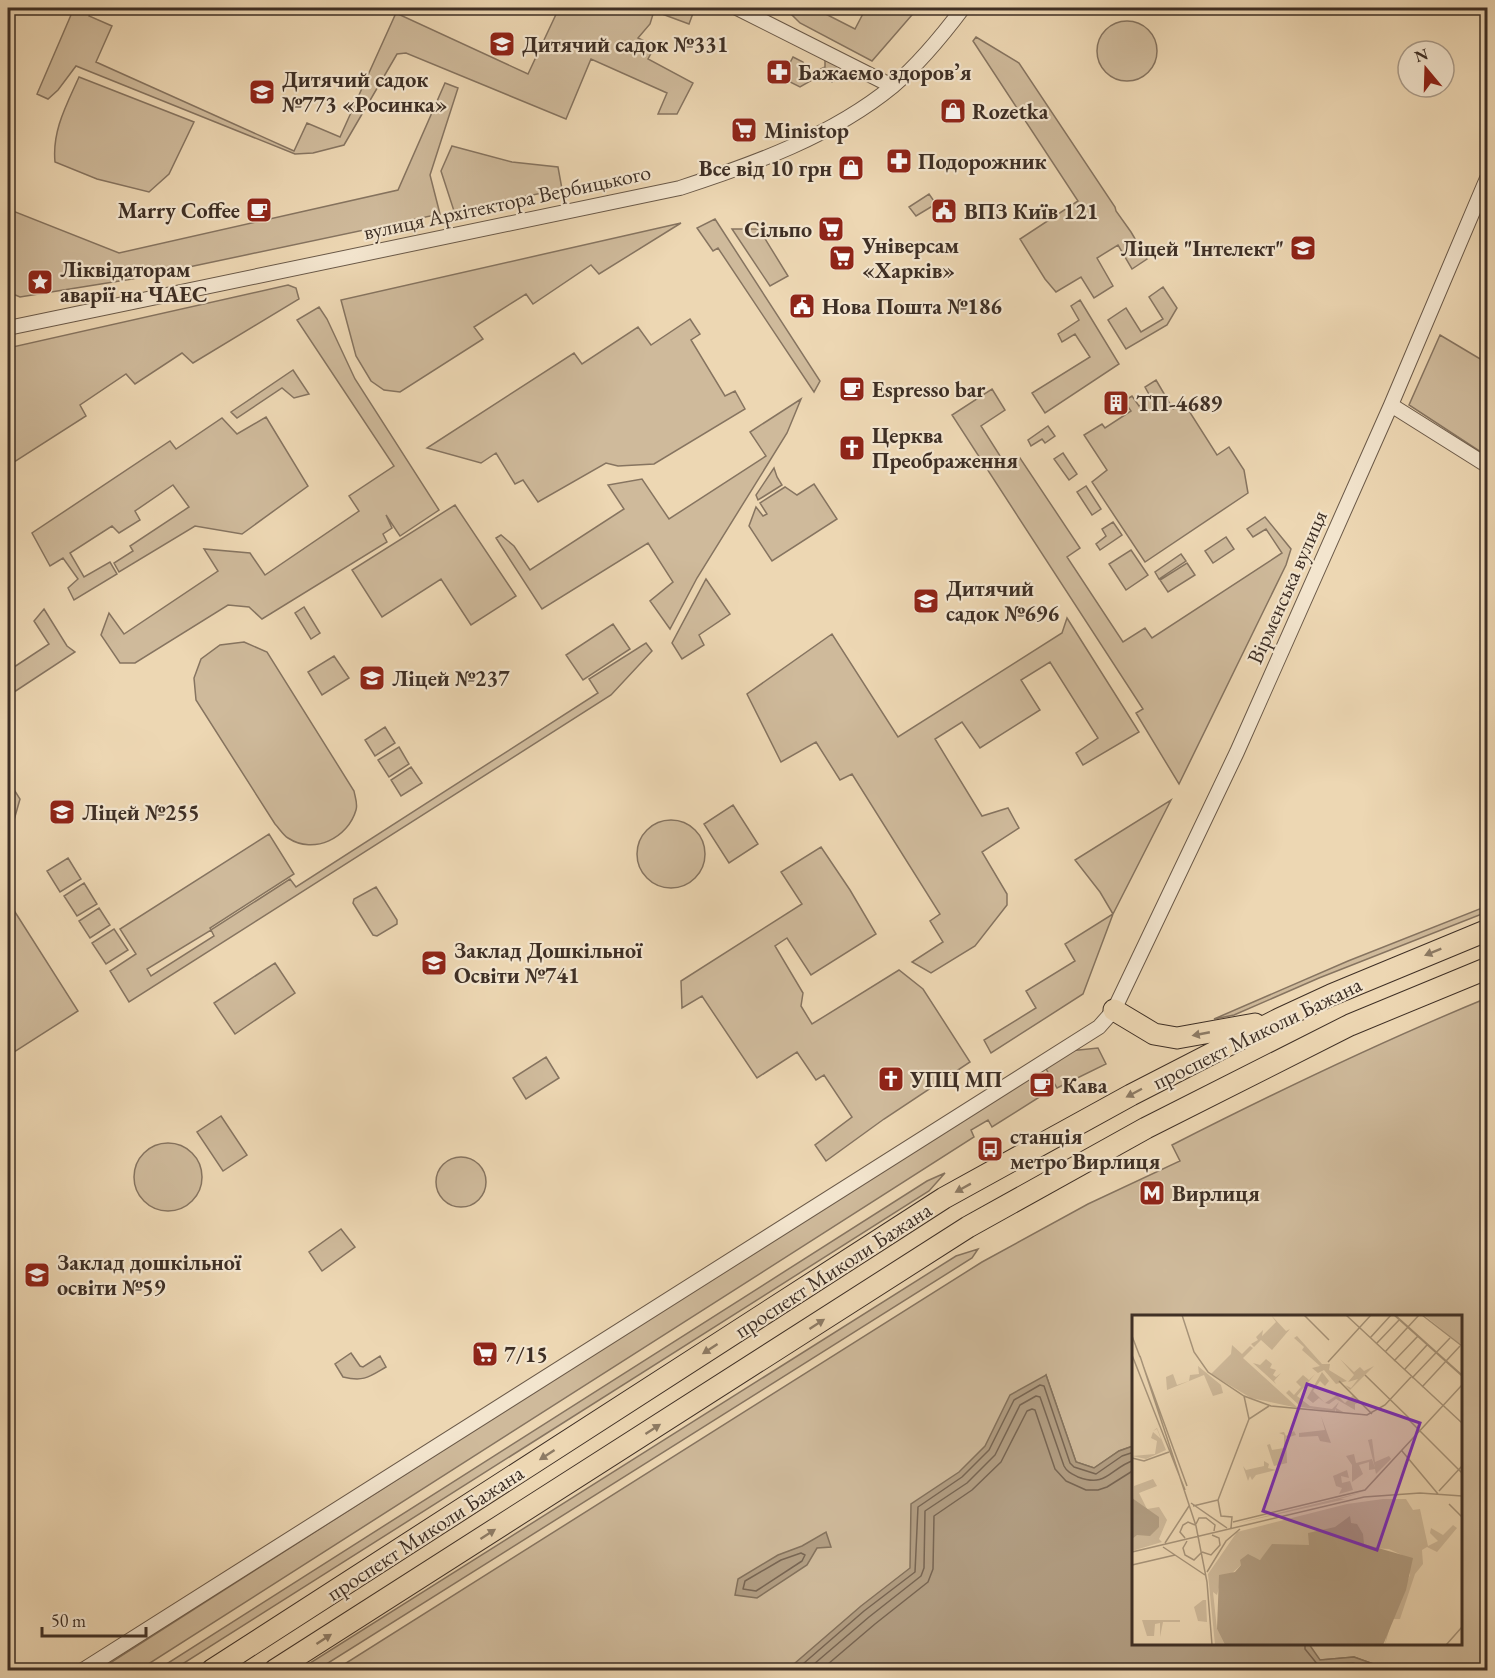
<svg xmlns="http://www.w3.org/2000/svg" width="1495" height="1678" viewBox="0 0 1495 1678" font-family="'EB Garamond',serif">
	<rect width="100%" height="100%" fill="#edd7b3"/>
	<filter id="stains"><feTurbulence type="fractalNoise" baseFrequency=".00333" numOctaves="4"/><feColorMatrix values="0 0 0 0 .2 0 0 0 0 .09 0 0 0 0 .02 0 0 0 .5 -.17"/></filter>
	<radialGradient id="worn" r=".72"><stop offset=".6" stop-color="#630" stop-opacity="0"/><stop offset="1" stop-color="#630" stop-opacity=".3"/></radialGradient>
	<!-- green -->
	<path fill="#cfba9b" stroke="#867460" stroke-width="1.5" fill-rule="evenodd" d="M74,8H93L89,16L112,26L96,62L294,151L307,123L340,137L396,13L528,74L559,8H695L689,24L654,11L650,24L638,38L655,46L648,59L693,83L677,114H658L667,93L591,59L566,119L406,53L397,54L344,145L313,153L295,154L76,66L58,90L48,99L37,94Z
		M791,8H814L855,29L866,8H918L872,61L800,23L789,12Z
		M1097 51a30 30 0 1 1 60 0a30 30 0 1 1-60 0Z
		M976,37L1019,63L1115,207L1116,211L1131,232L1147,259L1132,269L1118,245L1097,258L1113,286L1094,298L1081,277L1056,292L1045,279L1020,239L1078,201L973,41Z
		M793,57L803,62L808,75L825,67V58L853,70L832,82L826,72L800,87L782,78Z
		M79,77L194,122L169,174L149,192L97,179L55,162C52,131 66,106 79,77Z
		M445,83L458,88L430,175L440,214L132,279L20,297L8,292V209L119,253L398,190Z
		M452,146L512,162L558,167L562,189L454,211L441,171Z
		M929,194L936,204L916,216L909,207Z
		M715,219L820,381L814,392L718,248L713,251L697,228Z
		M681,223L599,274L591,265L533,304L526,294L474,327L483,339L400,392L384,390L371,381L356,356L341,300Z
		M732,229H759L788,276L770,286Z
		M288,285L296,288L299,299L193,363L182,353L135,384L126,374L80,405L86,416L8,466V348Z
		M1163,287L1177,308L1167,325L1126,349L1108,320L1126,308L1141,332L1163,319L1149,297Z
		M1080,300L1119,364L1045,413L1032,393L1090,357L1075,334L1062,342L1058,334L1079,320L1071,306Z
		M319,307L327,319L355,379L439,510L400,536L386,515L392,528L383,534L387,542L262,619L249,607L228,605L135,663H120L101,635L109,613L124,634L218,571L204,549L250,553L265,575L359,511L349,496L394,466L297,320Z
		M690,319L700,334L691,340L725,396L735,391L745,409L654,464L618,466L606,463L538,502L523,480L515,484L496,453L481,463L427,448L574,353L582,364L638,327L651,345Z
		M1440,335L1487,363V456L1409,405Z
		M293,370L309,394L294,398L282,388L237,418L231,412Z
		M1156,380L1173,409L1184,403L1217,455L1229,447L1244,470L1248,493L1145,562L1092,482L1107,470L1084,435L1102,424L1105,428L1131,411L1124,401L1132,396L1139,406L1151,398L1145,387Z
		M992,389L1005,410L981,426L1007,467L1020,458L1080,548L1067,557L1123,642L1145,628L1152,638L1282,553L1266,529L1253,537L1247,529L1265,517L1291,549L1286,565L1179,784L1136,713L1143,709L952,415Z
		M801,399L787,433L697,578L670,629L650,601L673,582L648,543L542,609L496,538L501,535L514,546L530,570L624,509L608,485L642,479L669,519L766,456L750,432Z
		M266,417L308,486L242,534L195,526L119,572L114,563L133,551L130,546L189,507L173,485L135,511L140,520L119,533L112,526L70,553L84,577L110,562L117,574L74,600L68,588L78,579L63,558L50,566L32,533L170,441L176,449L222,418L237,434Z
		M1048,426L1055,436L1045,443L1042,439L1031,446L1028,440Z
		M1063,453L1077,474L1069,480L1054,459Z
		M774,468L777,477L782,485L758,500L756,495Z
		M814,484L837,519L772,561L749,526L756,507L763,516L767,514L760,503L785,487L797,495Z
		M1086,486L1101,509L1092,515L1077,492Z
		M455,505L516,596L471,625L441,579L382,617L352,570Z
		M1113,522L1122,535L1100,550L1096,544L1106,536L1102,529Z
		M1226,537L1234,549L1213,563L1205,551Z
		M1131,550L1148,575L1126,590L1109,564Z
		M1181,554L1186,561L1159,579L1155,572Z
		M1187,563L1195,575L1168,592L1160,580Z
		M706,579L730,614L699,635L704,645L682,659L672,643Z
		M304,607L320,633L311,639L295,613Z
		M44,609L67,646L75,652L8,696V671L49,644L34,621Z
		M1067,618L1139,732L1083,765L1076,753L1098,738L1050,662L1021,680L1040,710L980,748L962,722L935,739L982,816L1008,808L1019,828L982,852L1007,894V905L975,946L931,973L912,962L943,942L930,921L940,914L852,774L840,780L816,742L781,762L747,694L832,634L898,737L1062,633Z
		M613,624L630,649L583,680L566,655Z
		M244,642L267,652L354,791C355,797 358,804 356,810C348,838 314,855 288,838C283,835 279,828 275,824L196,700L194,678L201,659L220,645Z
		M646,643L652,651L611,695L129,1002L110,971L136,954L120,929L269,834L294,874L210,928L211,930L290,879L296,887L598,693L589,679ZM211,930L214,936L151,976L147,969Z
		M334,656L349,678L322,695L308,672Z
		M385,727L395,743L375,756L365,740Z
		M399,747L409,764L389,777L378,760Z
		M411,767L422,783L401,796L391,780Z
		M8,780L20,799L8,841Z
		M1171,800L1113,914L1083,994L991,1053L984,1040L1036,1008L1026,991L1075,961L1065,944L1113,914L1100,892L1075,860Z
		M733,805L758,844L729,863L704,824Z
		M637 854a34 34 0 1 1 68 0a34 34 0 1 1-68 0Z
		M821,847L850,890L876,934L811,975L787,938L775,946L803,993L801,1006L812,1024L899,970L923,989L970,1062L884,1119L826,1161L815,1145L852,1117L824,1075L816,1080L797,1052L757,1078L702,996L682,1008L681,981L802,904L781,872Z
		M68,858L81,879L60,892L47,871Z
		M84,883L97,904L77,916L64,896Z
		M376,887L397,920V924L377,936L373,935L353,903L354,899Z
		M8,901L78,1011L8,1056Z
		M1487,906V912L1319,978L1234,1015L1214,1019L1348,961Z
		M99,908L110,925L90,938L79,921Z
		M114,929L128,950L106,964L92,943Z
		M275,963L295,993L235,1034L214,1003Z
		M1487,998V1667L1478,1670H1390L1354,1657L1320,1660L1165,1644H1460V1316H1134L1133,1446L1119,1451L1094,1468L1076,1462L1046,1375L852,1670H335L982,1262L1088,1204L1180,1161L1172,1145C1276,1092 1380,1042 1487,998Z
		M1098,1048L1106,1064L1057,1088L1045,1067L1069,1051Z
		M546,1057L559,1078L526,1099L513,1078Z
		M1036,1071L1049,1091L992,1127L988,1120L971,1130L974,1137L139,1670H99Z
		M221,1116L247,1155L223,1171L197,1132Z
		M134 1177a34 34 0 1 1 68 0a34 34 0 1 1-68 0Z
		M436 1182a25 25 0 1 1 50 0a25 25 0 1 1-50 0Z
		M945,1173L929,1191L173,1670H157L927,1181Z
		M341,1229L355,1247L322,1271L309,1252Z
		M978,1249L972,1258L317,1670H299L956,1256Z
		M351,1353L360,1366L363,1367L380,1356L386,1367C369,1377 364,1382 343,1377L335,1364Z"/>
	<!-- water -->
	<path fill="#b29e83" stroke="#84725d" stroke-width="1.5" d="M1046,1375L1076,1462L1094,1468L1119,1451L1133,1446L1134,1644H1309L1320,1660L1354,1657L1390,1670H787L861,1606L910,1568L911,1504L959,1472L985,1446L1010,1395Z
		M826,1532L831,1547L817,1548L807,1565L757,1598L735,1595L738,1579L778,1555L802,1546Z"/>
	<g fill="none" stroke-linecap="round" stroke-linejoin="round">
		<!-- shore -->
		<path stroke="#786654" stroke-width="1.5" d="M801,1553L805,1555L802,1561L756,1591L743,1589L745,1581L781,1560Z
			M1305,1644V1649L1318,1665L1353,1663L1373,1670
			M796,1670L864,1611L915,1572L918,1507L962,1477L989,1450L1014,1400L1040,1385L1044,1386L1070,1463L1074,1467L1096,1474L1122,1456L1134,1452
			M807,1670L869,1617L921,1576L924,1568L925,1511L967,1483L995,1455L1020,1405L1036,1396L1040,1397L1064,1466C1067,1472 1072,1474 1078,1477C1107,1488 1109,1469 1134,1460
			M821,1670L875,1624L928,1582L933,1569L934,1516L972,1490L1001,1462L1027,1411L1032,1409L1035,1410L1055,1469L1066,1481L1086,1490H1098L1107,1487L1134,1470"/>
		<!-- minor casing -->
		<g stroke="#6a5948" stroke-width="16">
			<path id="minor" d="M737,8L892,86
				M8,328L680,188C754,164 832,136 893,86C920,63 942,36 963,8
				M1391,405L1488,466
				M83,1670L1099,1027L1114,1010L1237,752L1391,405L1488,176"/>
		</g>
		<!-- highway casing -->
		<g stroke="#3e2f25" stroke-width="23">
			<path id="highway" d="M1114,1010L1154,1034L1177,1038L1255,1024
				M212,1670L944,1198L1131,1095L1279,1019L1331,995L1488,930
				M275,1670L968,1227L1146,1128L1350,1025L1488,968"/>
		</g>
		<!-- minor -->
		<use href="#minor" stroke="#f3e5ce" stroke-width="14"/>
		<!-- highway -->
		<use href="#highway" stroke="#edd7b3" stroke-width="21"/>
	</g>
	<!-- one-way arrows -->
	<defs><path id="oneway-solid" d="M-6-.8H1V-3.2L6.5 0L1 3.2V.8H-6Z" transform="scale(1.5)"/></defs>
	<g fill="#8d7b65">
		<use href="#oneway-solid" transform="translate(1433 952) rotate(158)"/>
		<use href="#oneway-solid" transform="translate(1201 1034) rotate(169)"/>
		<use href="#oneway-solid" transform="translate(1134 1093) rotate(152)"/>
		<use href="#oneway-solid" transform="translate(963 1188) rotate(151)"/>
		<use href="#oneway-solid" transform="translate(817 1324) rotate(-33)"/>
		<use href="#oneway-solid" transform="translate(710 1349) rotate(147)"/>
		<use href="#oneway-solid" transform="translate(653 1429) rotate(-33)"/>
		<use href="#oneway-solid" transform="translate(547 1455) rotate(147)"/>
		<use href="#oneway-solid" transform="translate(488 1534) rotate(-33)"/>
		<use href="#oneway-solid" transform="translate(324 1639) rotate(-33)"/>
	</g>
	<!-- icons -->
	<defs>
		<g id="school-square" transform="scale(1.35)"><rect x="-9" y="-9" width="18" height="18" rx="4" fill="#8f2418" stroke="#f3e5ce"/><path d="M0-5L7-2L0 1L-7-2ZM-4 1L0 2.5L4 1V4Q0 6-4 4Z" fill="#fff"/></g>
		<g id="pharmacy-square" transform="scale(1.35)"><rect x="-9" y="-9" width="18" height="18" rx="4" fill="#8f2418" stroke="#f3e5ce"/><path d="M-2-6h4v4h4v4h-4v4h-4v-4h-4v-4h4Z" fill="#fff"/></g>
		<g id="shop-square" transform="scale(1.35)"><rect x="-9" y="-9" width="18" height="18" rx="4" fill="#8f2418" stroke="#f3e5ce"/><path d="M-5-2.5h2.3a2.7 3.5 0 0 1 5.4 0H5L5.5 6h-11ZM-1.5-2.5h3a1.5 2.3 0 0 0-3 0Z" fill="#fff"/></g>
		<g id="supermarket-square" transform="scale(1.35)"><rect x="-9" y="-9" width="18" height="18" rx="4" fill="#8f2418" stroke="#f3e5ce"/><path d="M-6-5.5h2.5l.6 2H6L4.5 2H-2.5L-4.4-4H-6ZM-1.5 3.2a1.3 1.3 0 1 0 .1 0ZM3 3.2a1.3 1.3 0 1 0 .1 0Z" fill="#fff"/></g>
		<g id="cafe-square" transform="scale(1.35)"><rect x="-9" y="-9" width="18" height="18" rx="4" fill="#8f2418" stroke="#f3e5ce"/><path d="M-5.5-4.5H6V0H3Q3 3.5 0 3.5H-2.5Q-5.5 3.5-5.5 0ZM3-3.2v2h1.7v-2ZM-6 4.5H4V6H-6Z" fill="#fff"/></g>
		<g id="civic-square" transform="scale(1.35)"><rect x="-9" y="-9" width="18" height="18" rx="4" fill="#8f2418" stroke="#f3e5ce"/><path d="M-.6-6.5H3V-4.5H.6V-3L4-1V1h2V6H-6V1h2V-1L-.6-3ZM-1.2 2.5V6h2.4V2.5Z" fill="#fff"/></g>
		<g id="sight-square" transform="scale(1.35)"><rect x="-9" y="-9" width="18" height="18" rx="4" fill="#8f2418" stroke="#f3e5ce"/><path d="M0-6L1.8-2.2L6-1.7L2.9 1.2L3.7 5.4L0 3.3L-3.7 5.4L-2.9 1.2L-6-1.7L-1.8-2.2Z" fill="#fff"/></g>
		<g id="building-square" transform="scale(1.35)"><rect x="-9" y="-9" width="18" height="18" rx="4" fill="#8f2418" stroke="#f3e5ce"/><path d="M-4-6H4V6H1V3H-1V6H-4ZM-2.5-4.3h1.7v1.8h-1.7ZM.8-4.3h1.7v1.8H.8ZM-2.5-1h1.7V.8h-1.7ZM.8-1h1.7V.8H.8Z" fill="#fff"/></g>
		<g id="church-square" transform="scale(1.35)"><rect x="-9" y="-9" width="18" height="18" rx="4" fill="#8f2418" stroke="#f3e5ce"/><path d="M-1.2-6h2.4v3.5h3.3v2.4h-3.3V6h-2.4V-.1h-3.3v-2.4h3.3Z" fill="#fff"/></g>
		<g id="bus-square" transform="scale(1.35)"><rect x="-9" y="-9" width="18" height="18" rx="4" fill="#8f2418" stroke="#f3e5ce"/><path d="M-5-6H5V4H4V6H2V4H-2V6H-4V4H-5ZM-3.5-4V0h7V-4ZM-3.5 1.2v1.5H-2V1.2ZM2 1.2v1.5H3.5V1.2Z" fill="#fff"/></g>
		<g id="metro-square" transform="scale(1.35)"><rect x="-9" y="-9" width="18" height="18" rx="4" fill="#8f2418" stroke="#f3e5ce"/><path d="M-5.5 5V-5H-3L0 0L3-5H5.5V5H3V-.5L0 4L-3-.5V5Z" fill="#fff"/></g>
	</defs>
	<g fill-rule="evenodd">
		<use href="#school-square" x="502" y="44"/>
		<use href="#pharmacy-square" x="779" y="72"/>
		<use href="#school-square" x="262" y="92"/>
		<use href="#shop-square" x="953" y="111"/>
		<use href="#supermarket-square" x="744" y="130"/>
		<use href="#pharmacy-square" x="899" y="161"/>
		<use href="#shop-square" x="851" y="168"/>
		<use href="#cafe-square" x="259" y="210"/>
		<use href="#civic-square" x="944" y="211"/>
		<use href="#supermarket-square" x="831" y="229"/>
		<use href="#school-square" x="1303" y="248"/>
		<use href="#supermarket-square" x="842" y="258"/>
		<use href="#sight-square" x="40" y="282"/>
		<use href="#civic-square" x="802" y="306"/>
		<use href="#cafe-square" x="852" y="389"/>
		<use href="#building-square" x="1116" y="403"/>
		<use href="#church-square" x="852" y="448"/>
		<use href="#school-square" x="926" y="601"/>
		<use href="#school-square" x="372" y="678"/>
		<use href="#school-square" x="62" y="812"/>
		<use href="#school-square" x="434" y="963"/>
		<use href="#church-square" x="891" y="1079"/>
		<use href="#cafe-square" x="1042" y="1085"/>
		<use href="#bus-square" x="990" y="1149"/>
		<use href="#metro-square" x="1152" y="1193"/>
		<use href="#school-square" x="37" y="1275"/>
		<use href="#supermarket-square" x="485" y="1354"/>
	</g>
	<g text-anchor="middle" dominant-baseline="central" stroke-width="4.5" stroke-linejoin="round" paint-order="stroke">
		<!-- poi labels -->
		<g font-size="22" font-weight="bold" fill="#3e2f25" stroke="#f3e5ce" text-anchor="start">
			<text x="522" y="44">Дитячий садок №331</text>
			<text x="798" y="72">Бажаємо здоровʼя</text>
			<text x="282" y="79">Дитячий садок<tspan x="282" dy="25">№773 «Росинка»</tspan></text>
			<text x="972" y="111">Rozetka</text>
			<text x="764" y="130">Ministop</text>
			<text x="918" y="161">Подорожник</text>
			<text x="832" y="168" text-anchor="end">Все від 10 грн</text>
			<text x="240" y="210" text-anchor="end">Marry Coffee</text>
			<text x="964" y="211">ВПЗ Київ 121</text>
			<text x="812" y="229" text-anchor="end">Сільпо</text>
			<text x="862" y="245">Універсам<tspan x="862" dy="25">«Харків»</tspan></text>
			<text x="1284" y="248" text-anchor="end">Ліцей "Інтелект"</text>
			<text x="60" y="269">Ліквідаторам<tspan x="60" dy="25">аварії на ЧАЕС</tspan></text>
			<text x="822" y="306">Нова Пошта №186</text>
			<text x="872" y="389">Espresso bar</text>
			<text x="1136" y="403">ТП-4689</text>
			<text x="872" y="435">Церква<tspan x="872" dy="25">Преображення</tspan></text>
			<text x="946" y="588">Дитячий<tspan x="946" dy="25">садок №696</tspan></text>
			<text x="392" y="678">Ліцей №237</text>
			<text x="82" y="812">Ліцей №255</text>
			<text x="454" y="950">Заклад Дошкільної<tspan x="454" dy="25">Освіти №741</tspan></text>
			<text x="910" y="1079">УПЦ МП</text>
			<text x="1062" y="1085">Кава</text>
			<text x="1010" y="1136">станція<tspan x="1010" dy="25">метро Вирлиця</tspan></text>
			<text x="1172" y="1193">Вирлиця</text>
			<text x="57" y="1262">Заклад дошкільної<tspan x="57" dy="25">освіти №59</tspan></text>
			<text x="504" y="1354">7/15</text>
		</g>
		<!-- street labels -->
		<g font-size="22" fill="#3e2f25" stroke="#f3e5ce">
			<text transform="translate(507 202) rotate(-12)">вулиця Архітектора Вербицького</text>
			<text transform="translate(1287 587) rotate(-66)">Вірменська вулиця</text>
			<text transform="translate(1257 1033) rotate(-26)">проспект Миколи Бажана</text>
			<text transform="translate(833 1270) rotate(-33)">проспект Миколи Бажана</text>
			<text transform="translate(425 1533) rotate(-33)">проспект Миколи Бажана</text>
		</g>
	</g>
	<!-- overview -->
	<g transform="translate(1132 1315)">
		<rect width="330" height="330" fill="#edd7b3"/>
		<path d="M139,0L154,16L158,14L140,35L129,25L122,32L119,29L126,25L124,22L131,15L130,21L144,7ZM292,0H330V27L328,29ZM165,21L190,49H198L197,55L215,66L204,69L192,55L186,58L180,53L188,51L170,35L172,32L162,23ZM100,30L110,39L118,31L121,33L111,43L166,93L119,83L79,59L99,39ZM134,44L140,49L138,53L144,55L141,60L144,62L149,58L142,66L144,69L121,48L128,50ZM208,44L222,57L228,52L232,56L242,51L218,75L213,70L219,73L226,64L216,67L222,60ZM66,51L89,70L91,78L81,81L72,60L35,75L34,62L41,59L45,70L57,66L58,60L67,59ZM190,57L197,66L193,71L188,66L181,76L193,88L205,80L213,88L221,80L228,87L223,89V95L204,84L197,89L193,88L187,83L181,88L175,83ZM183,59L165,81L178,91L200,94L207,87L204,93L213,98L204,97V93L203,97L169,92L154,78L157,75L162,80L169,72L164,67L171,60L177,65ZM189,101L199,128L188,126L186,121L167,122V118L193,115ZM25,113L34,135L14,144L0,141L23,139L25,126L19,123L21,117L29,124L25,114L21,116ZM162,116L164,120L154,123L155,148L142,151L135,130L138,129L140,135L152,133V120L147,118L152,117L154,121ZM240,124L243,147L257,141L259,144L244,159L243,154L237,155V147L227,150L231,159L220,167V150L214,141L222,139L224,148L240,144L243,153L236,125ZM132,146L137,149L136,153L144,155L124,160L120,165L118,161L116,166L111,151L114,155L132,151ZM215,155L217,163L209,161L210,168L218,166L221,175L207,179L210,173L204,171L201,161ZM21,164L25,171L7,178L15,194L27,192L35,205L27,224L30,227L0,236L2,171ZM231,177L208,184H214L102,209ZM251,184H274L281,195L288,194L296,231L306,226L298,218L299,213L311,220L321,210L325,213L305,237L295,232L290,235L291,249L283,259L268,304H260L253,330L256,310L278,260L272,241L257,234L238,233L204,213L177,225L178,230L137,236L128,245L123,243L109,250L88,269L85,280L81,277L85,314L93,330H83L76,259L105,217L215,189ZM71,285H74L75,307L66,306L62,292ZM10,305H48V307H31L28,322V308L23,309L22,321H15Z" fill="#cfba9b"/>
		<path d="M0,183L27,202V212L18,221L5,220L0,224ZM218,201L219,208L225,209L231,219L232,229L281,243L274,275L251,330H93L85,314L87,260L103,257L109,250L108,245L116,239L128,245L140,229L177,230L176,218L203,212Z" fill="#b29e83"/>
		<path fill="none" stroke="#a7947a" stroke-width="1.5" d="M50,0L62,37L76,57L112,81L139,91L235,100L253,90L279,62M172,0L197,25M214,0L330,108M262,0L330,61M263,0L330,60M290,0L330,31M0,21L8,42M238,23L259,0M244,29L268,4M253,37L287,0M0,40L53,175M8,41L64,211L75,267L80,330M262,46L286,21M196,47L239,0M12,53L55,171M273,54L295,30M233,60L277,103M280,63L318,23M207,66L240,99M290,72L328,31M112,81L117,104M277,105L330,158M270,136L306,179M0,143L12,146L37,137M307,176L330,151M59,188L95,213M317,189L330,202M61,191L86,185M101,207L233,175L330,70M64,209L67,203H74L83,210L82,216M99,213L100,202L89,201L86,185L117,104L137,91M53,223L48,217L51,210L56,207L63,210M55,226L51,233L53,240L62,245L69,238M33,228L57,191M31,232L73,260M0,237L232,182L288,178L330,181M70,237L79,240L88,230L87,223L80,220M0,250L43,240M75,257L94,226L108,214M314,330L330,312"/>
		<path fill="#7b2cbf" fill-opacity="0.15" stroke="#7b2cbf" stroke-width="3" d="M175,69L288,108L245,235L131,196Z"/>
		<rect width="330" height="330" fill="none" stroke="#3e2f25" stroke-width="3"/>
	</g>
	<!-- margin -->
	<rect width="1495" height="1678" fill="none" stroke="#edd7b3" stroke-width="30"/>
	<rect x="9" y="9" width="1477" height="1660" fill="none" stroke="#3e2f25" stroke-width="3"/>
	<rect x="15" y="15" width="1465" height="1648" fill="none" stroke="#3e2f25" stroke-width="1.5"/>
	<!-- north arrow -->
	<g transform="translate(1426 69) rotate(341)"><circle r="28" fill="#f3e5ce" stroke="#ab9c8a" stroke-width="1.5"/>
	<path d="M0-4.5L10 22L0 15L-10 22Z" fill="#8f2418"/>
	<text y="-9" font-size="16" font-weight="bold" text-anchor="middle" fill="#3e2f25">N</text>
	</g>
	<!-- scale -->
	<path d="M42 1627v9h104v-9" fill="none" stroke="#3e2f25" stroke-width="3"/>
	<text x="51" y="1627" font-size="18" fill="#3e2f25" stroke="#f3e5ce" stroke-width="4.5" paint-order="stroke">50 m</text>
	<rect width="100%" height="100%" filter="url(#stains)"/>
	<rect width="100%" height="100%" fill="url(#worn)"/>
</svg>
